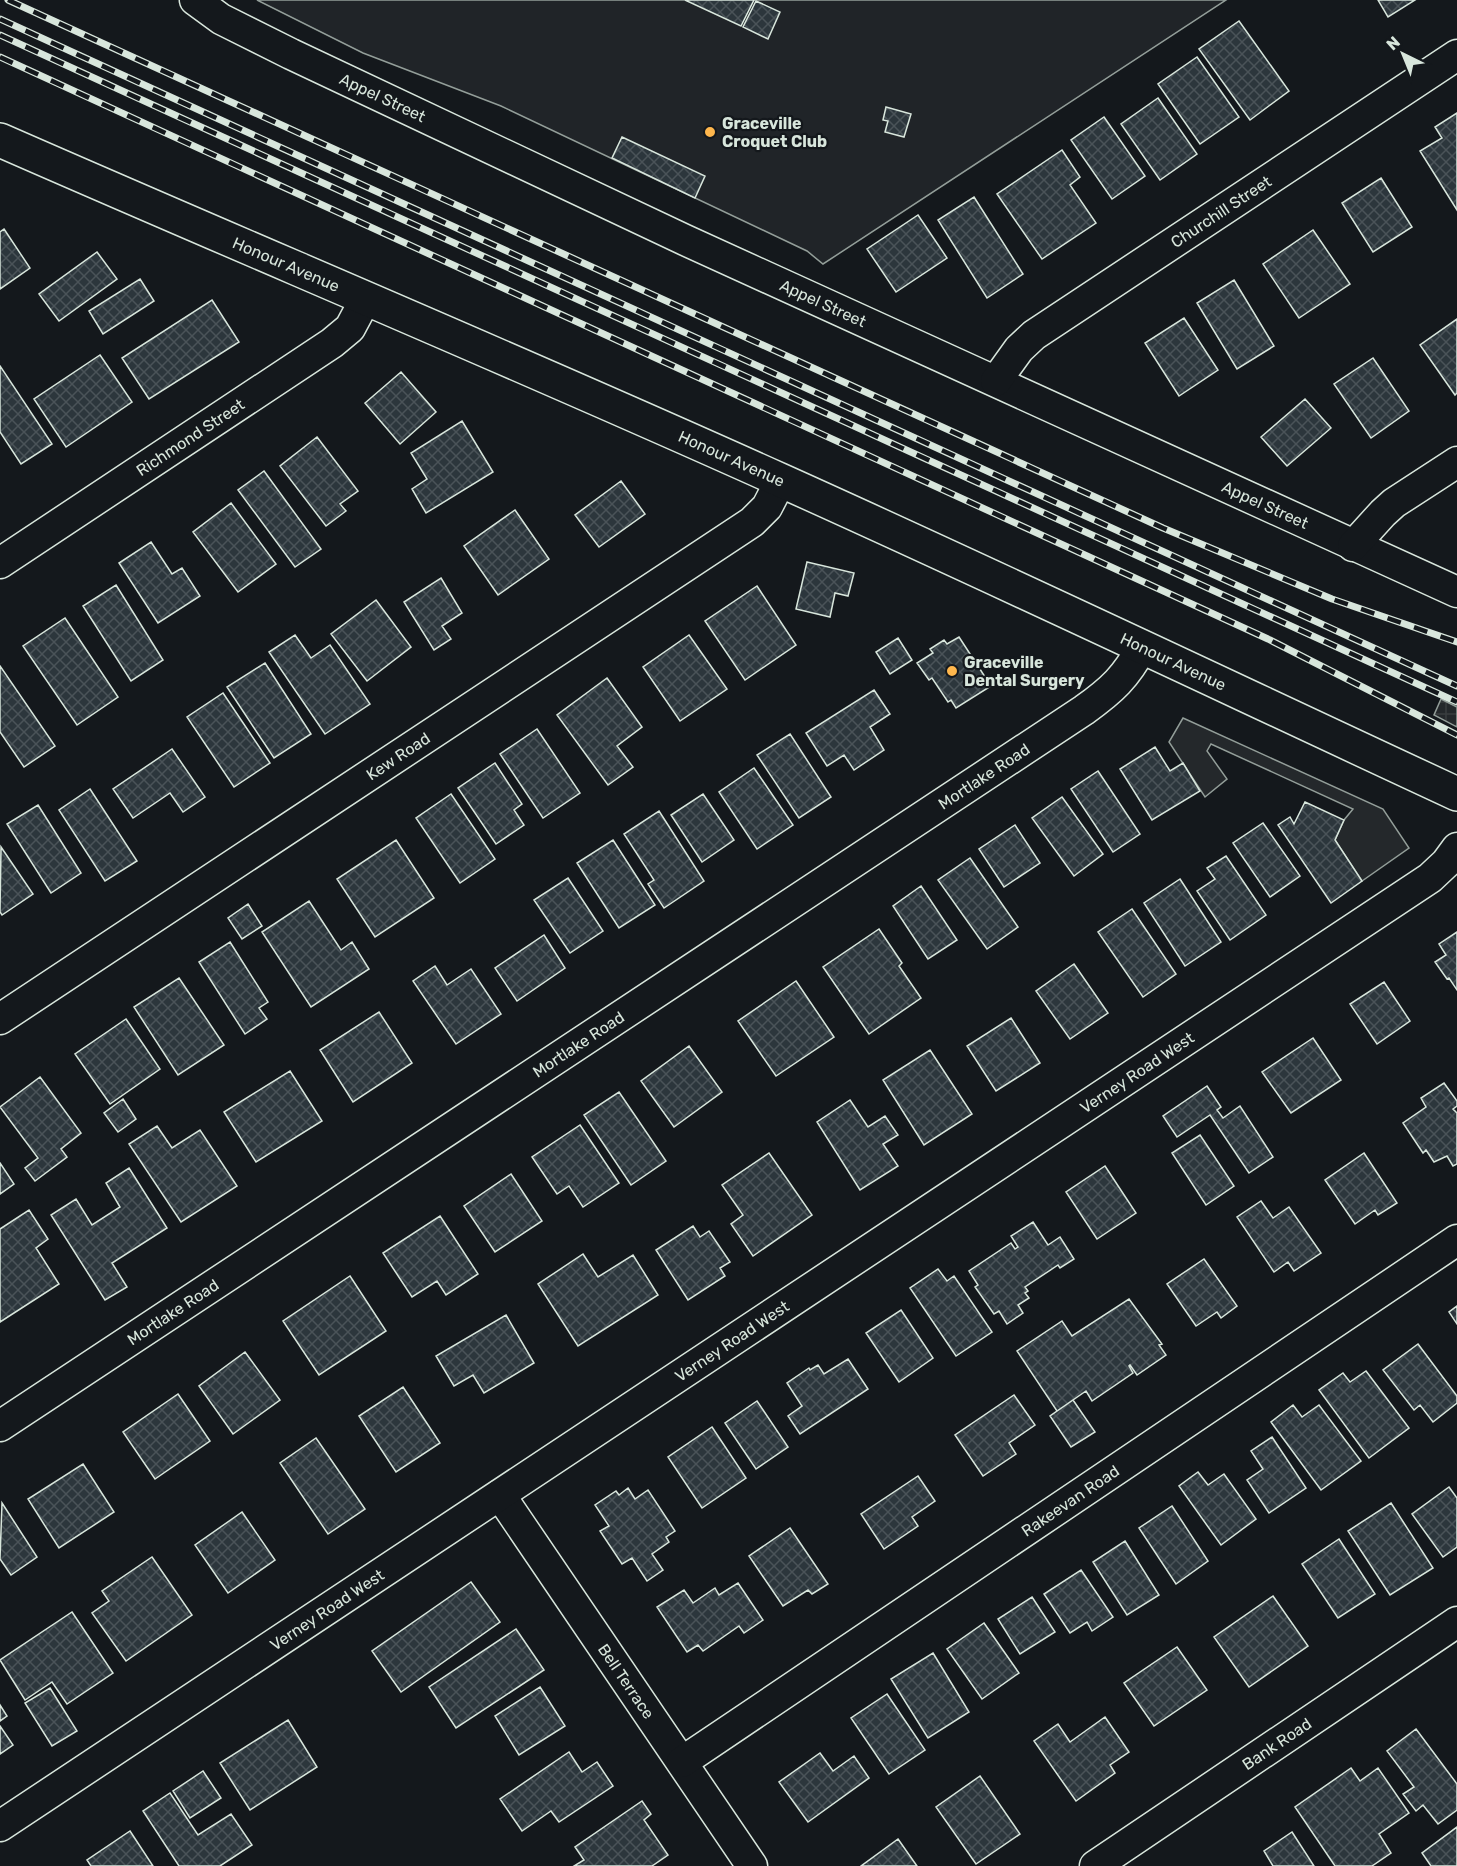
<svg xmlns="http://www.w3.org/2000/svg" width="1457" height="1866" viewBox="0 0 1457 1866" font-family="Rubik,sans-serif">
	<defs>
		<pattern id="plaza-grid" width="8" height="8" patternUnits="userSpaceOnUse" patternTransform="scale(1.5)"><rect width="8" height="8" fill="#24282b"/><path d="M0 4h8M4 0v8" fill="none" stroke="#393d3f"/></pattern>
		<pattern id="building-cross-hatch" width="8" height="8" patternUnits="userSpaceOnUse" patternTransform="scale(1.5)"><rect width="8" height="8" fill="#2c363c"/><path d="M0 0l8 8M0 8l8-8" fill="none" stroke="#4a5358"/></pattern>
	</defs>
	<rect width="100%" height="100%" fill="#14181c"/>
	<!-- park -->
	<path fill="#202428" stroke="#939e99" stroke-width="1.5" d="M257,0H1226L823,264L807,251L501,106L363,53Z"/>
	<!-- parking -->
	<path fill="#24282b" stroke="#939e99" stroke-width="1.5" d="M1183,718L1383,809L1409,848L1362,881L1335,840L1344,820L1353,809L1211,744L1207,751L1227,779L1205,797L1169,742Z"/>
	<!-- plaza -->
	<path fill="url(#plaza-grid)" stroke="#939e99" stroke-width="1.5" d="M1441,699L1457,707V727L1434,715Z"/>
	<!-- building -->
	<path fill="url(#building-cross-hatch)" stroke="#d8e6dc" stroke-width="1.5" d="M685,0H754L741,26Z
		M1378,0H1415L1388,17Z
		M756,1L780,12L768,39L743,27Z
		M1239,21L1289,91L1250,120L1199,49Z
		M1197,57L1239,117L1200,144L1158,84Z
		M1158,98L1197,154L1160,180L1121,124Z
		M886,107L911,114L904,137L885,132L888,121L883,120Z
		M1457,113V210L1420,151L1442,138L1435,127Z
		M1104,117L1145,176L1112,199L1071,140Z
		M622,137L705,176L695,198L612,158Z
		M1062,150L1080,177L1070,185L1096,223L1042,259L997,194Z
		M1381,178L1412,227L1373,252L1342,203Z
		M974,197L1023,274L987,298L938,220Z
		M918,215L947,258L896,292L867,249Z
		M4,229L30,268L0,289V232Z
		M1313,230L1350,284L1299,318L1263,264Z
		M97,252L117,279L59,321L39,294Z
		M140,279L154,301L103,334L89,311Z
		M1234,280L1274,346L1237,369L1197,303Z
		M212,300L239,342L149,399L122,358Z
		M1184,318L1218,370L1179,396L1145,343Z
		M1457,319V393L1455,395L1420,345Z
		M100,355L132,402L66,447L34,399Z
		M1373,358L1409,411L1371,438L1334,384Z
		M0,366L52,444L21,464L0,432Z
		M401,372L436,412L400,444L365,403Z
		M1305,399L1331,428L1287,466L1261,437Z
		M462,421L493,472L426,513L412,489L427,479L411,453Z
		M317,437L358,491L340,504L346,511L326,526L280,466Z
		M264,471L321,549L295,567L238,490Z
		M621,481L645,514L599,547L575,515Z
		M231,503L276,564L238,592L193,532Z
		M515,510L549,559L498,595L464,546Z
		M151,542L172,574L182,568L200,596L158,623L119,563Z
		M807,562L854,573L848,596L835,593L830,617L796,609Z
		M441,578L462,613L442,626L451,639L434,650L404,602Z
		M116,585L163,660L131,681L83,606Z
		M757,586L796,645L745,680L705,621Z
		M376,600L411,647L367,681L331,634Z
		M65,618L118,697L77,725L23,646Z
		M295,635L311,658L330,645L370,704L325,734L269,652Z
		M689,635L727,689L680,721L643,667Z
		M959,637L991,686L956,708L951,700L948,702L932,678L929,680L917,663L933,653L930,649L944,640L947,644Z
		M898,638L912,660L890,674L876,652Z
		M265,663L311,734L274,758L227,687Z
		M0,666L55,746L24,767L0,732Z
		M607,678L642,727L617,746L633,767L608,785L557,715Z
		M874,690L890,714L870,727L884,750L854,770L844,755L827,766L806,733Z
		M223,693L270,763L234,787L187,717Z
		M537,729L580,793L543,818L500,754Z
		M790,734L831,797L799,818L757,755Z
		M1155,747L1170,771L1183,763L1200,791L1152,820L1120,769Z
		M172,749L205,797L183,812L170,793L133,818L113,789Z
		M495,763L522,804L514,810L524,825L496,844L458,788Z
		M754,768L793,825L757,849L719,792Z
		M1098,771L1140,834L1113,852L1071,789Z
		M90,789L137,861L105,881L59,810Z
		M451,794L495,859L460,883L416,818Z
		M703,794L734,840L702,862L671,815Z
		M1062,797L1103,854L1074,876L1032,818Z
		M1305,802L1344,820L1335,840L1362,881L1331,903L1278,825L1290,817L1294,824Z
		M38,805L81,873L51,893L7,824Z
		M659,811L704,881L664,908L648,884L654,880L624,834Z
		M1263,823L1300,876L1270,897L1233,843Z
		M1015,825L1040,863L1004,887L979,849Z
		M396,840L434,898L375,937L337,879Z
		M613,840L655,905L619,928L577,863Z
		M1,847L33,894L2,915L0,912Z
		M1226,856L1266,915L1230,940L1197,891L1215,879L1207,868Z
		M970,858L1018,927L987,949L938,880Z
		M568,878L603,931L570,953L534,900Z
		M1180,879L1221,942L1185,966L1144,903Z
		M921,886L957,940L928,959L893,906Z
		M309,901L341,950L352,942L369,969L311,1007L262,932Z
		M248,904L262,926L242,939L228,918Z
		M1132,909L1176,974L1143,997L1098,932Z
		M879,929L902,963L899,966L921,998L869,1034L823,967Z
		M1457,932V990L1449,978L1447,979L1435,962L1446,955L1439,944Z
		M544,935L565,968L517,1001L495,968Z
		M230,942L268,1002L259,1008L267,1019L245,1034L199,962Z
		M1074,964L1108,1013L1070,1039L1036,991Z
		M435,966L447,985L471,969L501,1014L456,1044L413,981Z
		M179,978L224,1045L178,1075L134,1007Z
		M796,981L834,1037L776,1076L738,1021Z
		M1384,982L1410,1021L1377,1044L1350,1004Z
		M379,1012L412,1063L353,1102L320,1050Z
		M1011,1018L1040,1063L996,1091L967,1046Z
		M126,1019L160,1069L110,1104L75,1054Z
		M1313,1038L1341,1080L1291,1113L1262,1072Z
		M689,1046L722,1092L674,1127L641,1081Z
		M930,1050L972,1114L924,1145L883,1080Z
		M290,1071L322,1121L256,1162L224,1112Z
		M40,1077L81,1133L61,1149L67,1157L35,1181L25,1168L38,1158L0,1107Z
		M1444,1083L1457,1101V1106L1453,1109L1457,1113V1164L1453,1166L1447,1156L1434,1162L1426,1150L1423,1153L1403,1123L1426,1107L1421,1098Z
		M1207,1086L1221,1107L1217,1110L1223,1118L1240,1106L1273,1157L1249,1173L1210,1115L1177,1137L1163,1116Z
		M619,1092L666,1161L631,1185L584,1115Z
		M123,1099L136,1119L118,1132L104,1113Z
		M850,1100L868,1127L885,1116L898,1135L883,1144L898,1166L860,1190L817,1122Z
		M580,1125L619,1183L583,1207L569,1186L557,1194L532,1157Z
		M157,1126L172,1148L200,1130L237,1186L181,1222L129,1144Z
		M1200,1135L1234,1186L1206,1205L1172,1153Z
		M769,1153L812,1215L753,1256L731,1224L743,1215L722,1185Z
		M1364,1153L1397,1203L1378,1215L1375,1210L1355,1224L1325,1180Z
		M0,1163L14,1184L0,1194Z
		M1105,1166L1136,1213L1097,1239L1066,1192Z
		M129,1168L167,1228L112,1263L127,1287L105,1300L51,1215L76,1199L92,1225L120,1207L106,1183Z
		M511,1174L542,1221L495,1252L464,1206Z
		M1261,1201L1273,1218L1289,1207L1321,1253L1294,1271L1288,1262L1274,1272L1237,1217Z
		M29,1210L48,1239L36,1248L59,1284L0,1322V1229Z
		M440,1216L478,1274L446,1295L437,1281L412,1297L383,1253Z
		M1033,1222L1048,1245L1060,1237L1074,1259L1060,1268L1058,1265L1025,1287L1028,1291L1025,1293L1029,1298L1018,1305L1023,1313L1007,1324L999,1311L994,1314L975,1287L978,1285L969,1271L1011,1243L1015,1249L1018,1247L1011,1236Z
		M693,1226L700,1237L709,1231L730,1262L720,1268L725,1276L688,1300L656,1250Z
		M583,1254L598,1277L633,1255L658,1295L578,1346L538,1284Z
		M1204,1259L1237,1306L1221,1318L1217,1312L1196,1326L1167,1284Z
		M938,1269L947,1281L954,1276L992,1332L956,1356L910,1288Z
		M350,1276L386,1331L319,1375L283,1321Z
		M1129,1299L1162,1344L1159,1345L1166,1355L1137,1375L1130,1365L1129,1366L1133,1373L1092,1401L1086,1391L1057,1411L1017,1351L1062,1321L1072,1336Z
		M1457,1306V1324L1449,1312Z
		M901,1310L933,1358L899,1382L866,1333Z
		M506,1315L534,1363L484,1393L473,1375L454,1386L436,1356Z
		M1418,1344L1457,1396V1403L1433,1422L1420,1405L1414,1410L1383,1370Z
		M245,1352L280,1400L233,1434L199,1386Z
		M848,1359L868,1389L800,1434L788,1416L802,1406L787,1383L809,1368L810,1370L818,1365L824,1374Z
		M1366,1371L1409,1428L1369,1458L1319,1390L1343,1373L1350,1382Z
		M403,1387L440,1443L396,1472L359,1416Z
		M178,1394L210,1441L155,1479L123,1432Z
		M1014,1395L1035,1425L1009,1443L1016,1454L983,1476L955,1435Z
		M1073,1400L1095,1432L1071,1447L1050,1416Z
		M757,1401L788,1447L756,1469L725,1423Z
		M1293,1405L1302,1417L1319,1405L1361,1461L1321,1490L1271,1422Z
		M712,1427L746,1478L702,1508L668,1457Z
		M1272,1437L1306,1488L1269,1513L1247,1480L1263,1469L1251,1451Z
		M316,1438L365,1509L328,1534L280,1463Z
		M83,1464L114,1512L59,1548L28,1499Z
		M1198,1472L1208,1485L1224,1474L1256,1519L1221,1545L1179,1486Z
		M918,1476L935,1501L912,1517L918,1526L884,1549L861,1514Z
		M1449,1487L1457,1498V1547L1443,1557L1412,1514Z
		M628,1488L635,1499L648,1490L675,1531L666,1537L669,1542L652,1554L663,1570L647,1581L632,1558L622,1564L600,1531L609,1526L595,1505L616,1491L619,1495Z
		M2,1503L37,1557L11,1575L0,1559Z
		M1391,1503L1433,1568L1390,1595L1348,1531Z
		M1172,1506L1208,1561L1176,1584L1139,1528Z
		M242,1512L275,1560L228,1593L195,1545Z
		M790,1528L828,1584L812,1594L808,1590L783,1606L749,1556Z
		M1339,1539L1375,1594L1338,1618L1302,1564Z
		M1125,1541L1159,1595L1127,1615L1093,1562Z
		M152,1557L192,1615L126,1661L92,1613L109,1601L102,1591Z
		M1081,1570L1113,1617L1092,1631L1087,1622L1070,1633L1044,1594Z
		M471,1582L500,1622L401,1692L372,1651Z
		M738,1583L763,1620L744,1633L739,1626L703,1651L698,1645L687,1652L657,1607L684,1590L693,1603L715,1588L719,1595Z
		M1273,1596L1308,1646L1249,1687L1214,1637Z
		M1032,1597L1055,1632L1020,1654L998,1619Z
		M72,1612L113,1673L67,1704L52,1682L25,1700L0,1660Z
		M984,1623L1019,1673L982,1699L947,1649Z
		M516,1629L544,1670L456,1728L429,1687Z
		M1177,1647L1207,1690L1154,1726L1124,1683Z
		M933,1653L969,1712L928,1738L891,1679Z
		M540,1687L565,1726L519,1755L495,1716Z
		M50,1688L77,1731L52,1746L25,1703Z
		M887,1694L925,1750L889,1774L851,1718Z
		M0,1705L7,1716L0,1721Z
		M1105,1717L1129,1752L1110,1765L1115,1773L1076,1801L1034,1741L1058,1724L1070,1742Z
		M288,1720L317,1767L250,1810L220,1763Z
		M0,1726L13,1745L0,1754Z
		M1416,1729L1457,1784V1810L1438,1824L1423,1805L1416,1811L1403,1794L1414,1787L1387,1751Z
		M569,1752L582,1772L597,1762L613,1786L559,1822L551,1811L522,1831L500,1799Z
		M820,1753L833,1771L854,1756L869,1778L808,1822L779,1782Z
		M1351,1768L1360,1781L1378,1768L1409,1813L1379,1834L1391,1853L1372,1866H1335L1295,1807Z
		M203,1771L221,1798L190,1818L173,1791Z
		M980,1776L1020,1834L976,1864L936,1807Z
		M170,1793L198,1835L231,1814L252,1845L220,1866H179L143,1811Z
		M642,1801L651,1814L644,1820L668,1855L652,1866H574L584,1860L575,1847Z
		M1457,1827V1866H1431L1422,1853Z
		M130,1831L153,1866H91L87,1860Z
		M1292,1832L1314,1866H1273L1264,1851Z
		M898,1839L917,1866H861Z"/>
	<g fill="none" stroke-linecap="round" stroke-linejoin="round">
		<!-- minor casing -->
		<g stroke="#d8e6dc" stroke-width="33">
			<g id="minor">
				<path id="s1" d="M195,0L221,19L291,54L685,240L1457,592"/>
				<path id="s2" d="M996,381L1019,349L1034,335L1457,55"/>
				<path d="M1353,546L1383,513L1394,503L1457,462"/>
				<path id="s3" d="M0,563L332,343L350,328L366,298"/>
				<path id="s4" d="M0,1019L752,522L767,507L781,480"/>
				<path id="s5" d="M0,1426L1084,710C1112,690 1126,677 1142,647"/>
				<path id="s6" d="M500,1495L752,1866"/>
				<path id="s7" d="M682,1762L1457,1240"/>
				<path id="s8" d="M0,1826L1430,878L1446,863L1457,848"/>
				<path id="s9" d="M1095,1866L1457,1622"/>
			</g>
		</g>
		<!-- major casing -->
		<g stroke="#d8e6dc" stroke-width="36">
			<g id="major">
				<path id="s10" d="M0,140C260,254 521,363 780,480C1007,582 1231,689 1457,794"/>
			</g>
		</g>
		<!-- minor -->
		<use href="#minor" stroke="#14181c" stroke-width="30"/>
		<!-- major -->
		<use href="#major" stroke="#14181c" stroke-width="33"/>
		<!-- rail casing -->
		<g stroke="#d8e6dc" stroke-width="7">
			<path id="rail" d="M8,0L1163,528L1332,599L1457,642
				M0,19L1457,686
				M0,35L1457,702
				M0,57L1268,639L1457,735"/>
		</g>
		<!-- rail -->
		<use href="#rail" stroke="#14181c" stroke-width="4.5" stroke-dasharray="14" stroke-linecap="butt"/>
	</g>
	<!-- markers -->
	<g fill="#ffb74d" stroke="#14181c" stroke-width="2">
		<circle cx="710" cy="132" r="6"/>
		<circle cx="952" cy="671" r="6"/>
	</g>
	<g text-anchor="middle" dominant-baseline="central" stroke-width="4.5" stroke-linejoin="round" paint-order="stroke">
		<!-- street labels -->
		<g font-size="16" fill="#d8e6dc" stroke="#14181c">
			<text stroke="none"><textPath href="#s1" startOffset="212">Appel Street</textPath></text>
			<text stroke="none"><textPath href="#s2" startOffset="284">Churchill Street</textPath></text>
			<text stroke="none"><textPath href="#s10" startOffset="312">Honour Avenue</textPath></text>
			<text stroke="none"><textPath href="#s1" startOffset="698">Appel Street</textPath></text>
			<text stroke="none"><textPath href="#s3" startOffset="228">Richmond Street</textPath></text>
			<text stroke="none"><textPath href="#s10" startOffset="798">Honour Avenue</textPath></text>
			<text stroke="none"><textPath href="#s1" startOffset="1184">Appel Street</textPath></text>
			<text stroke="none"><textPath href="#s10" startOffset="1284">Honour Avenue</textPath></text>
			<text stroke="none"><textPath href="#s4" startOffset="477">Kew Road</textPath></text>
			<text stroke="none"><textPath href="#s5" startOffset="1179">Mortlake Road</textPath></text>
			<text stroke="none"><textPath href="#s5" startOffset="693">Mortlake Road</textPath></text>
			<text stroke="none"><textPath href="#s8" startOffset="1364">Verney Road West</textPath></text>
			<text stroke="none"><textPath href="#s5" startOffset="207">Mortlake Road</textPath></text>
			<text stroke="none"><textPath href="#s8" startOffset="878">Verney Road West</textPath></text>
			<text stroke="none"><textPath href="#s7" startOffset="468">Rakeevan Road</textPath></text>
			<text stroke="none"><textPath href="#s8" startOffset="392">Verney Road West</textPath></text>
			<text stroke="none"><textPath href="#s6" startOffset="225">Bell Terrace</textPath></text>
			<text stroke="none"><textPath href="#s9" startOffset="219">Bank Road</textPath></text>
		</g>
		<!-- poi labels -->
		<g font-size="16" font-weight="bold" fill="#d8e6dc" stroke="#14181c" text-anchor="start">
			<text x="722" y="123">Graceville<tspan x="722" dy="18">Croquet Club</tspan></text>
			<text x="964" y="662">Graceville<tspan x="964" dy="18">Dental Surgery</tspan></text>
		</g>
	</g>
	<!-- north arrow -->
	<g transform="translate(1403 54) rotate(317)" stroke="#14181c" stroke-width="4.5" paint-order="stroke">
	<path d="M0-4.5L10 22L0 15L-10 22Z" fill="#d8e6dc"/>
	<text y="-9" font-size="16" font-weight="bold" text-anchor="middle" fill="#d8e6dc">N</text>
	</g>
</svg>
